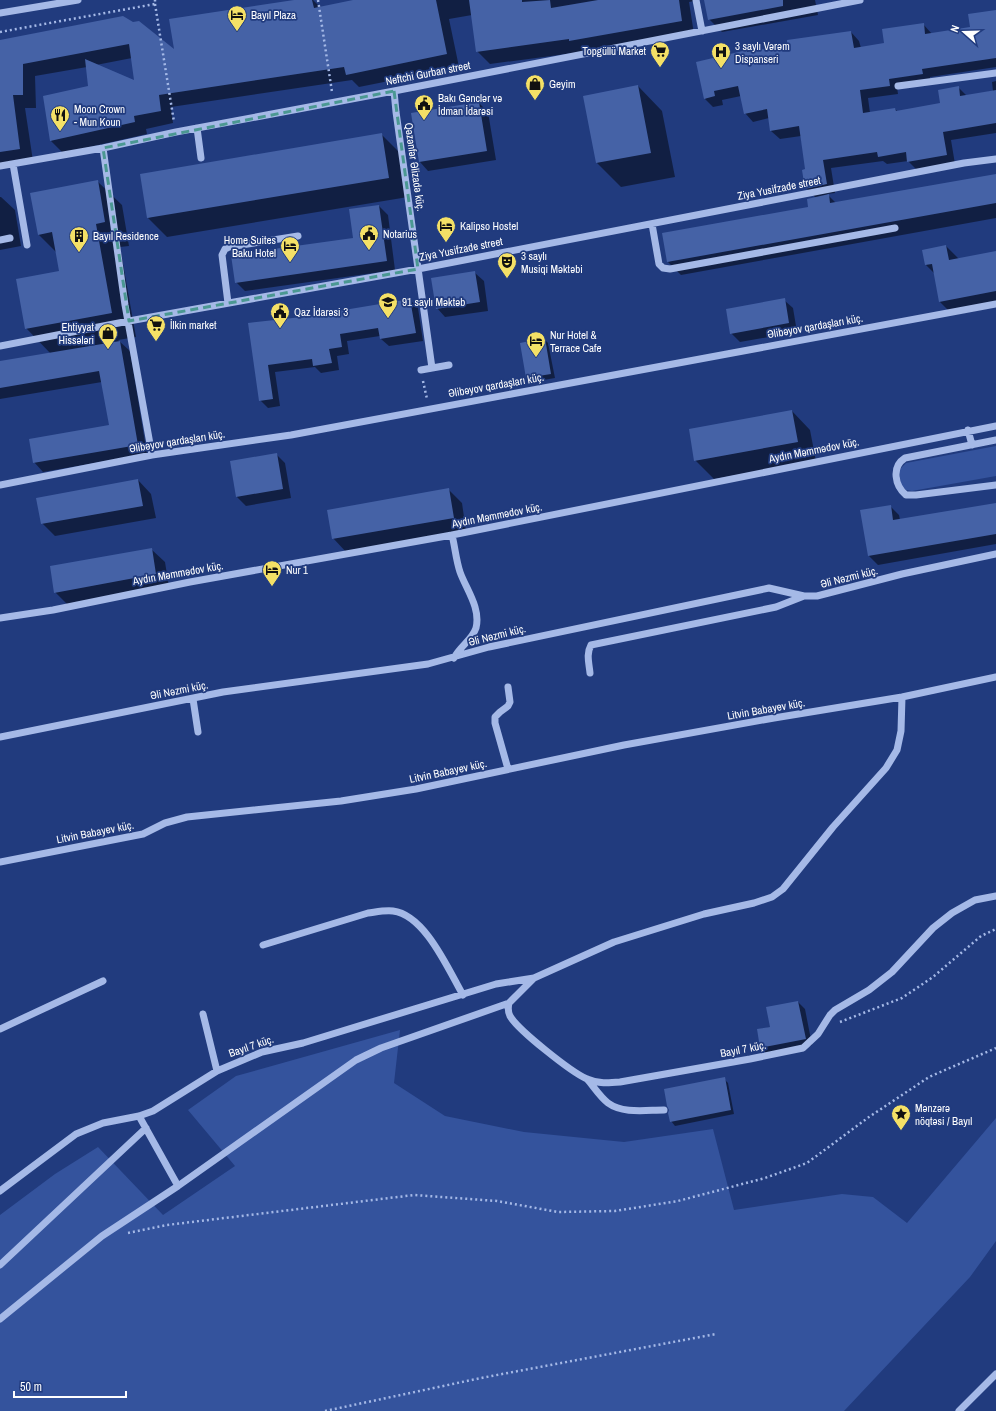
<svg xmlns="http://www.w3.org/2000/svg" width="996" height="1411" viewBox="0 0 996 1411" font-family="'Archivo Narrow',sans-serif">
	<rect width="100%" height="100%" fill="#213b7e"/>
	<!-- green -->
	<path fill="#34539d" d="M996,446V476L912,491L906,490L901,486L899,470L906,463Z
		M400,1030L394,1083L445,1116L524,1132L624,1142L713,1129L734,1210L842,1194L873,1197L907,1223L996,1118V1241L970,1277L844,1411H0V1215L55,1174L98,1147L163,1215L235,1166L188,1110L236,1076Z"/>
	<!-- shadow -->
	<path fill="#0007" fill-rule="evenodd" d="M300,0H313L321,8L358,0H699L689,2L694,34L581,52L490,64L477,51L472,15L449,19L459,67L359,87L352,80L171,107L173,123L146,129L147,134L63,153L51,141L90,87L87,67L35,76L36,108H25L33,161L0,166V41L123,17L175,51ZM132,58L135,82L96,65Z
		M705,0H815L818,15L722,32L709,19Z
		M996,11V67L930,77V82L897,87L898,94L868,98L870,113L895,109L898,112L942,104L958,87L967,96L993,91L992,82L996,81V133L951,140L955,164L917,170L908,161L887,164L883,161L831,168L835,193L827,194L836,203L996,175V218L681,275L668,262L809,208L816,198L806,188V170L801,136L780,139L771,131L769,118L753,122L745,113L741,96L722,100L723,105L713,107L705,99L747,51L748,53L789,46L851,32L859,41L861,48L885,44L923,24L932,34L971,28Z
		M638,86L662,111L675,177L621,187L597,163Z
		M479,103L488,112L496,160L428,171L420,162L412,114Z
		M381,134L401,154L408,197L167,237L148,218Z
		M97,181L122,205L129,246L120,247L136,337L118,340L130,351L147,454L43,472L34,462L110,426L102,382L0,399V362L51,354L26,328L60,272L57,253L38,234Z
		M0,197H1L15,210L21,246L0,250Z
		M379,206L388,215L395,270L245,291L236,282L354,238Z
		M946,246L959,259L996,252V307L953,315L940,302L935,274L926,265Z
		M475,273L484,281L488,311L445,317L437,308Z
		M410,300L418,308L423,341L389,346L381,339L380,336L347,341L349,354L337,356L339,370L321,373L315,367L275,372L280,406L268,408L260,400L250,324L302,318Z
		M784,300L793,308L797,332L740,342L731,333Z
		M544,339L548,343L555,378L532,382L527,378Z
		M792,411L810,430L816,461L714,479L695,460Z
		M276,454L285,463L291,498L246,506L237,497L231,462Z
		M138,480L151,494L156,518L55,536L42,523Z
		M448,489L462,503L466,531L346,552L333,538Z
		M996,504V544L878,565L869,556L890,506L899,515L900,520Z
		M151,549L165,562L169,587L68,605L55,592Z
		M798,1002L805,1009L812,1045L768,1055L761,1048L758,1030L771,1027Z
		M724,1079L728,1083L734,1114L675,1126L671,1121Z"/>
	<!-- building -->
	<path fill="#4562a6" d="M294,0H312L314,8L353,0H436L447,54L346,75L344,67L159,95L161,111L134,116L135,122L50,141L43,96L88,86L85,59L134,80L129,44L23,64V95H13L20,149L0,152V40L123,16L133,22L139,21L174,49L169,19Z
		M469,0H522V2L550,0L551,8L598,0H679L682,21L569,41V39L476,52Z
		M704,0H783V6L708,20Z
		M996,10V58L922,69L923,74L889,79L890,86L860,90L863,113L895,108L896,111L940,103L938,90L959,86L960,96L996,90V123L943,132L947,155L907,162L906,152L878,157L877,152L823,160L827,184L805,189L802,170L805,169L799,126L770,131L767,109L744,114L738,86L714,91L715,96L704,99L696,62L747,50V52L787,45V40L851,31L854,48L884,43L882,29L924,23L925,34L970,27L968,14Z
		M638,85L651,153L596,163L583,96Z
		M479,102L487,151L419,162L411,113Z
		M382,133L389,178L147,218L140,174Z
		M996,174V203L667,262L662,233L808,207L807,199L829,194L830,203Z
		M98,180L105,222L96,224L112,313L25,329L16,279L59,271L52,232L38,235L30,193Z
		M379,205L387,261L235,283L231,255L353,238L349,209Z
		M946,245L949,260L996,251V291L939,302L932,264L925,265L922,250Z
		M475,271L480,302L436,309L431,278Z
		M785,298L789,323L730,334L726,309Z
		M410,299L416,333L380,339L378,328L340,334L342,347L329,349L332,363L313,366L312,359L268,365L273,399L259,401L248,323L302,317Z
		M545,338L551,374L526,378L520,343Z
		M120,341L138,445L33,463L29,439L109,425L99,371L0,388V361Z
		M792,410L798,442L694,461L689,429Z
		M277,453L283,489L236,497L230,461Z
		M138,479L143,506L41,524L36,498Z
		M449,488L454,518L332,539L327,510Z
		M996,503V534L868,556L860,510L891,505L893,520Z
		M152,548L156,574L54,593L50,566Z
		M798,1001L806,1039L760,1048L757,1029L770,1027L766,1007Z
		M725,1077L731,1110L670,1122L668,1113L669,1110L667,1106L664,1089Z"/>
	<g fill="none" stroke-linecap="round" stroke-linejoin="round">
		<!-- path -->
		<path stroke="#a5b9e7" stroke-width="2.5" stroke-dasharray="2 3" stroke-linecap="butt" d="M318,0L332,92
			M155,4L174,122
			M0,32L155,4V0
			M423,381L427,399
			M840,1022L902,998L933,977L981,936L996,929
			M128,1233L167,1225L414,1195L497,1201L558,1212L615,1211L678,1201L765,1178L807,1163L869,1117L929,1077L996,1048
			M325,1411L481,1378L716,1334"/>
		<!-- minor -->
		<path stroke="#a5b9e7" stroke-width="7" d="M696,0L702,31
			M0,13L78,0
			M898,86L996,73
			M394,91L396,112L432,368
			M197,128L201,158
			M103,148L125,305L152,455
			M13,164L27,245
			M0,166L103,148L176,132L394,91L860,0
			M652,224L659,264L663,268L670,269L895,228
			M0,240L10,238
			M228,303L222,255L225,249L229,247L298,236
			M0,346L129,321L418,269L964,163L996,159
			M421,370L449,365
			M968,430L972,445
			M996,440L905,458C891,467 895,486 906,495H916L996,485
			M0,485L152,455L291,435L996,304
			M452,535C455,547 456,560 460,572C466,589 481,608 476,628C472,640 460,646 454,658
			M0,618L53,610L190,582L452,535L996,426
			M590,673C589,663 586,654 591,645L776,607L804,596
			M508,687L510,702L508,706L500,712L495,717V723L508,769
			M193,699L198,732
			M0,737L223,692L428,664L489,647L769,588L804,596H817L902,574L996,554
			M0,862L143,834L165,823L187,817L341,801L416,789L624,745L774,718L902,697L996,677
			M263,945L368,913C376,912 385,910 393,911C425,915 448,969 463,995
			M534,978L509,1003C508,1007 508,1012 510,1016C518,1030 571,1072 587,1079C598,1084 609,1083 620,1082L750,1059L803,1048L818,1034L830,1015L835,1010L869,990L892,972L933,928L952,913L975,900L996,896
			M203,1014L217,1071
			M0,1029L103,981
			M587,1079C594,1087 600,1097 608,1103C623,1114 646,1110 664,1110
			M139,1116L178,1186
			M0,1191L76,1134L103,1123L139,1116L153,1111L217,1071L262,1052L303,1043L496,984L534,978L614,942L704,914L754,903L772,897L783,889L833,827L886,768L897,750L901,731L902,697
			M0,1265L146,1128
			M0,1319L102,1236L178,1186L356,1060L381,1048L509,1003
			M959,1411L996,1374"/>
	</g>
	<!-- marked area -->
	<path fill="none" stroke="#4b9892" stroke-width="3" stroke-dasharray="8 5" stroke-linejoin="round" d="M394,91L418,269L129,321L103,148Z"/>
	<!-- icons -->
	<defs>
		<g id="hotel-pin" transform="scale(1)"><path d="M0 17L-7.5 6A9.5 9.5 0 1 1 7.5 6Z" fill="#f4e066" stroke="#213b7e"/><path d="M-6-4.5h1.5V1H6V5H4.5V3h-9V5H-6ZM-4 0a1.8 1.8 0 1 1 3.6 0ZM.5 0V-2.5h3Q6-2.5 6 0Z" fill="#111"/></g>
		<g id="supermarket-pin" transform="scale(1)"><path d="M0 17L-7.5 6A9.5 9.5 0 1 1 7.5 6Z" fill="#f4e066" stroke="#213b7e"/><path d="M-6-5.5h2.5l.6 2H6L4.5 2H-2.5L-4.4-4H-6ZM-1.5 3.2a1.3 1.3 0 1 0 .1 0ZM3 3.2a1.3 1.3 0 1 0 .1 0Z" fill="#111"/></g>
		<g id="hospital-pin" transform="scale(1)"><path d="M0 17L-7.5 6A9.5 9.5 0 1 1 7.5 6Z" fill="#f4e066" stroke="#213b7e"/><path d="M-5-5h3v3.5h4V-5h3V5h-3V1.5h-4V5h-3Z" fill="#111"/></g>
		<g id="shop-pin" transform="scale(1)"><path d="M0 17L-7.5 6A9.5 9.5 0 1 1 7.5 6Z" fill="#f4e066" stroke="#213b7e"/><path d="M-5-2.5h2.3a2.7 3.5 0 0 1 5.4 0H5L5.5 6h-11ZM-1.5-2.5h3a1.5 2.3 0 0 0-3 0Z" fill="#111"/></g>
		<g id="civic-pin" transform="scale(1)"><path d="M0 17L-7.5 6A9.5 9.5 0 1 1 7.5 6Z" fill="#f4e066" stroke="#213b7e"/><path d="M-.6-6.5H3V-4.5H.6V-3L4-1V1h2V6H-6V1h2V-1L-.6-3ZM-1.2 2.5V6h2.4V2.5Z" fill="#111"/></g>
		<g id="restaurant-pin" transform="scale(1)"><path d="M0 17L-7.5 6A9.5 9.5 0 1 1 7.5 6Z" fill="#f4e066" stroke="#213b7e"/><path d="M-5-6h1v4h1v-4h1v4h1v-4h1v5L-1.5 .5V6h-2V.5L-5-1ZM5-6V6H3V1.5H1.5Q1.5-4 5-6Z" fill="#111"/></g>
		<g id="building-pin" transform="scale(1)"><path d="M0 17L-7.5 6A9.5 9.5 0 1 1 7.5 6Z" fill="#f4e066" stroke="#213b7e"/><path d="M-4-6H4V6H1V3H-1V6H-4ZM-2.5-4.3h1.7v1.8h-1.7ZM.8-4.3h1.7v1.8H.8ZM-2.5-1h1.7V.8h-1.7ZM.8-1h1.7V.8H.8Z" fill="#111"/></g>
		<g id="theatre-pin" transform="scale(1)"><path d="M0 17L-7.5 6A9.5 9.5 0 1 1 7.5 6Z" fill="#f4e066" stroke="#213b7e"/><path d="M-5-5.5Q0-4 5-5.5V0Q5 5 0 6Q-5 5-5 0ZM-3.3-2.5H-1v1.5H-3.3ZM1-2.5H3.3v1.5H1ZM-2.8 1Q0 5.5 2.8 1Z" fill="#111"/></g>
		<g id="school-pin" transform="scale(1)"><path d="M0 17L-7.5 6A9.5 9.5 0 1 1 7.5 6Z" fill="#f4e066" stroke="#213b7e"/><path d="M0-5L7-2L0 1L-7-2ZM-4 1L0 2.5L4 1V4Q0 6-4 4Z" fill="#111"/></g>
		<g id="sight-pin" transform="scale(1)"><path d="M0 17L-7.5 6A9.5 9.5 0 1 1 7.5 6Z" fill="#f4e066" stroke="#213b7e"/><path d="M0-6L1.8-2.2L6-1.7L2.9 1.2L3.7 5.4L0 3.3L-3.7 5.4L-2.9 1.2L-6-1.7L-1.8-2.2Z" fill="#111"/></g>
	</defs>
	<g fill-rule="evenodd">
		<use href="#hotel-pin" x="237" y="15"/>
		<use href="#supermarket-pin" x="660" y="51"/>
		<use href="#hospital-pin" x="721" y="52"/>
		<use href="#shop-pin" x="535" y="84"/>
		<use href="#civic-pin" x="424" y="104"/>
		<use href="#restaurant-pin" x="60" y="115"/>
		<use href="#hotel-pin" x="446" y="226"/>
		<use href="#civic-pin" x="369" y="234"/>
		<use href="#building-pin" x="79" y="236"/>
		<use href="#hotel-pin" x="290" y="246"/>
		<use href="#theatre-pin" x="507" y="262"/>
		<use href="#school-pin" x="388" y="302"/>
		<use href="#civic-pin" x="280" y="312"/>
		<use href="#supermarket-pin" x="156" y="325"/>
		<use href="#shop-pin" x="108" y="333"/>
		<use href="#hotel-pin" x="536" y="341"/>
		<use href="#hotel-pin" x="272" y="570"/>
		<use href="#sight-pin" x="901" y="1114"/>
	</g>
	<g text-anchor="middle" dominant-baseline="central" stroke-width="3.5" stroke-linejoin="round" paint-order="stroke">
		<!-- poi labels -->
		<g font-size="11" fill="#fff" stroke="#213b7e" text-anchor="start">
			<text x="251" y="15">Bayıl Plaza</text>
			<text x="735" y="46">3 saylı Vərəm<tspan x="735" dy="13">Dispanseri</tspan></text>
			<text x="646" y="51" text-anchor="end">Topgüllü Market</text>
			<text x="549" y="84">Geyim</text>
			<text x="438" y="98">Bakı Gənclər və<tspan x="438" dy="13">İdman İdarəsi</tspan></text>
			<text x="74" y="109">Moon Crown<tspan x="74" dy="13">- Mun Koun</tspan></text>
			<text x="460" y="226">Kalipso Hostel</text>
			<text x="383" y="234">Notarius</text>
			<text x="93" y="236">Bayıl Residence</text>
			<text x="276" y="240" text-anchor="end">Home Suites<tspan x="276" dy="13">Baku Hotel</tspan></text>
			<text x="521" y="256">3 saylı<tspan x="521" dy="13">Musiqi Məktəbi</tspan></text>
			<text x="402" y="302">91 saylı Məktəb</text>
			<text x="294" y="312">Qaz İdarəsi 3</text>
			<text x="170" y="325">İlkin market</text>
			<text x="94" y="327" text-anchor="end">Ehtiyyat<tspan x="94" dy="13">Hissələri</tspan></text>
			<text x="550" y="335">Nur Hotel &amp;<tspan x="550" dy="13">Terrace Cafe</tspan></text>
			<text x="286" y="570">Nur 1</text>
			<text x="915" y="1108">Mənzərə<tspan x="915" dy="13">nöqtəsi / Bayıl</tspan></text>
		</g>
		<!-- street labels -->
		<g font-size="11" fill="#fff" stroke="#213b7e">
			<text transform="translate(428 73) rotate(-11)">Neftchi Gurban street</text>
			<text transform="translate(415 167) rotate(82)">Qəzənfər Əlizadə küç.</text>
			<text transform="translate(779 188) rotate(-11)">Ziya Yusifzade street</text>
			<text transform="translate(461 249) rotate(-11)">Ziya Yusifzade street</text>
			<text transform="translate(815 326) rotate(-10)">Əlibəyov qardaşları küç.</text>
			<text transform="translate(496 385) rotate(-10)">Əlibəyov qardaşları küç.</text>
			<text transform="translate(177 441) rotate(-9)">Əlibəyov qardaşları küç.</text>
			<text transform="translate(814 450) rotate(-11)">Aydın Məmmədov küç.</text>
			<text transform="translate(497 515) rotate(-11)">Aydın Məmmədov küç.</text>
			<text transform="translate(178 573) rotate(-10)">Aydın Məmmədov küç.</text>
			<text transform="translate(849 577) rotate(-14)">Əli Nəzmi küç.</text>
			<text transform="translate(497 635) rotate(-14)">Əli Nəzmi küç.</text>
			<text transform="translate(179 690) rotate(-11)">Əli Nəzmi küç.</text>
			<text transform="translate(766 709) rotate(-10)">Litvin Babayev küç.</text>
			<text transform="translate(448 771) rotate(-12)">Litvin Babayev küç.</text>
			<text transform="translate(95 832) rotate(-11)">Litvin Babayev küç.</text>
			<text transform="translate(251 1046) rotate(-19)">Bayıl 7 küç.</text>
			<text transform="translate(743 1049) rotate(-11)">Bayıl 7 küç.</text>
		</g>
	</g>
	<!-- north arrow -->
	<g transform="translate(964 32) rotate(290)" stroke="#213b7e" stroke-width="3" paint-order="stroke">
	<path d="M0-3L7 15L0 10L-7 15Z" fill="#ffffff"/>
	<text y="-6" font-size="11" font-weight="bold" text-anchor="middle" fill="#ffffff">N</text>
	</g>
	<!-- scale -->
	<path d="M14 1391v6h112v-6" fill="none" stroke="#ffffff" stroke-width="2"/>
	<text x="20" y="1391" font-size="12" fill="#ffffff" stroke="#213b7e" stroke-width="3" paint-order="stroke">50 m</text>
</svg>
